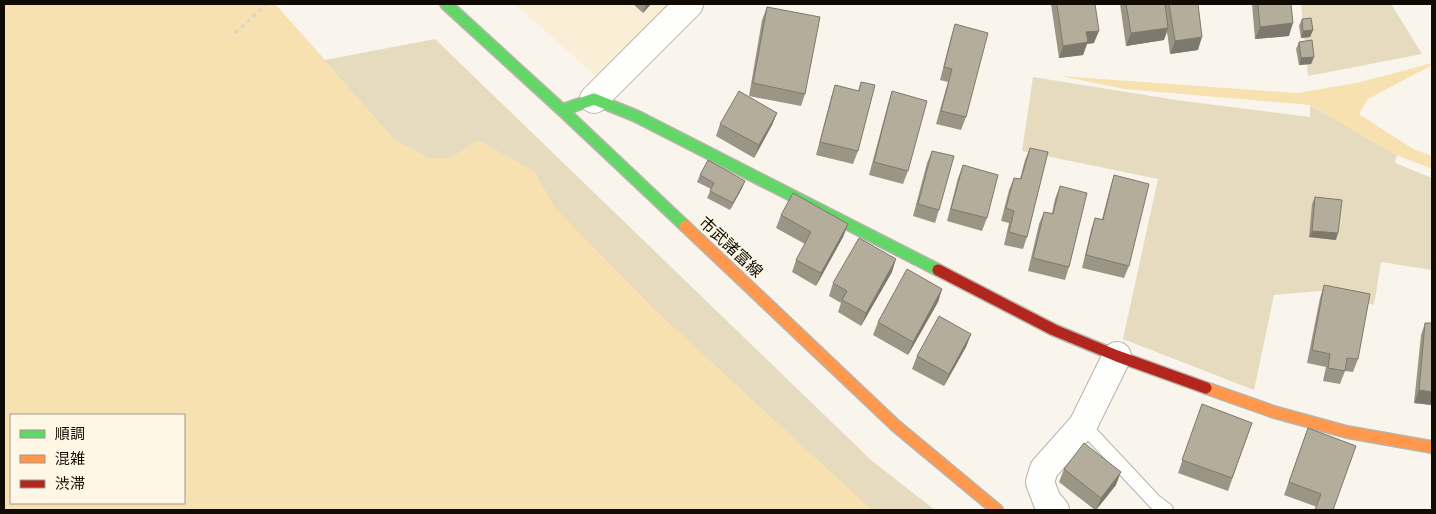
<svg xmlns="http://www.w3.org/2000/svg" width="1436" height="514" viewBox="0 0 1436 514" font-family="'Fira Sans','Noto Sans JP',sans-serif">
	<rect width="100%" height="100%" fill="#f9f5ec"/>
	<!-- built -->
	<path fill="#faeed7" d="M515,4H673L596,76Z"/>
	<!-- green -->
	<path fill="#e6dabf" d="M275,4L325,60L435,39L872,461L935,510H819L430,197Z
		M1301,4H1391L1422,54L1308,76Z
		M1033,77L1176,100L1310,117V105L1397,155L1395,163L1432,178V270L1381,262L1374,305L1321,291L1274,295L1254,390L1123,339L1158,179L1022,151Z"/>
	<!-- water -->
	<path fill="#f8e1b0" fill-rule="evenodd" d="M4,4H275L395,140L430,158H450L478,140L534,171L556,209L654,309L872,510H4ZM11,415H184V503H11Z
		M1432,63V65L1368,99L1359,114L1413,149L1432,156V169L1397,155L1310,105L1124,89L1061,76L1298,93L1361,82Z"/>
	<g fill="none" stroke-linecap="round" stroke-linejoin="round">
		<!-- lane casing -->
		<g stroke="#b9b4ab" stroke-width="16">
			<path id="lane" d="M1083,425L1155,502L1166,510"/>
		</g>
		<!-- street casing -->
		<g stroke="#b9b4ab" stroke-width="30">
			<path id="street" d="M594,99L689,4
				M1055,510L1047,501L1040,482L1044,469L1083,425L1117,356"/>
		</g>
		<!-- fast casing -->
		<g stroke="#b9b4ab" stroke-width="14">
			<path id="fast" d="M446,4L562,110L685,226
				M562,110L594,99L636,116L938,270"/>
		</g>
		<!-- slow casing -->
		<g stroke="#b9b4ab" stroke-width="14">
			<path id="slow" d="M685,226L896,426L997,510
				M1206,388L1274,412L1347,432L1432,447"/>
		</g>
		<!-- jam casing -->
		<g stroke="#b9b4ab" stroke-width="14">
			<path id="jam" d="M938,270L1054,330L1117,356L1206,388"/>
		</g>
		<!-- path -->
		<path stroke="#d6d6d2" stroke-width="3" stroke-dasharray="4 4" stroke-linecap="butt" d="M235,33L267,4"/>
		<!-- lane -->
		<use href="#lane" stroke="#fefefc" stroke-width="14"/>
		<!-- street -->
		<use href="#street" stroke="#fefefc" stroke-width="28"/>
		<!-- fast -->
		<use href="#fast" stroke="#63d668" stroke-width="11"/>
		<!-- slow -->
		<use href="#slow" stroke="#ff974d" stroke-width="11"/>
		<!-- jam -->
		<use href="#jam" stroke="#b3261e" stroke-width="11"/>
	</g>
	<!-- wall -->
	<path fill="#9b9586" d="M633,4H651L643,13Z
		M1051,4H1095L1094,43L1087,44L1083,55L1059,58Z
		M1120,4H1198V50L1170,54L1167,32L1164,40L1126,46Z
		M1252,4H1291L1289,36L1255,39Z
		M767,7L805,94L801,106L749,96L762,20Z
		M1302,19L1313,30L1310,37L1301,38L1299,26Z
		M955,24L966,117L961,130L936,124L948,82L940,80L951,37Z
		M1299,42L1314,57L1311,64L1299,65L1296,49Z
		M861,82L858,151L853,164L816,155L831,98L835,85L858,91Z
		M892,91L908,171L903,184L869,175L888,104Z
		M777,113L772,125L754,158L716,136L720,124Z
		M1030,148L1027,237L1023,249L1004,245L1009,223L1001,221L1009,190L1014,178L1020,179L1025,160Z
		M932,151L939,210L935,223L913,216L927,163Z
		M963,165L987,218L982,231L947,221L958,178Z
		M700,175L745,181L742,188L730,210L707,198L711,189L697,182Z
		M1114,175L1129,266L1124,278L1082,268L1091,230L1095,218L1102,219L1110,188Z
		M1060,186L1069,267L1065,280L1028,271L1039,224L1044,212L1052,213L1055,199Z
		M1315,197L1336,240L1309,237L1312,204Z
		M781,215L848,224L843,237L816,286L792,272L796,260L805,244L776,228Z
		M892,272L861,326L838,312L841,303L829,296L833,283Z
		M1324,285L1358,359L1353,372L1345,371L1340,384L1323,381L1326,367L1307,363L1320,298Z
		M942,289L938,302L908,355L873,335L878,322Z
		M1425,323H1432V405L1414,403L1421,335Z
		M971,334L966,347L944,386L912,369L917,356Z
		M1202,404L1252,423L1228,491L1178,473Z
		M1308,428L1356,446L1317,507L1284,495Z
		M1064,469L1116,485L1096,510H1095L1059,482Z"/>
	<!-- shaded-wall -->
	<path fill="#7e796d" d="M646,4H651L643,13Z
		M1293,23L1289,36L1255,39L1260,27Z
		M1168,28L1164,40L1126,46L1131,33Z
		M1313,30L1310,37L1301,38L1303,31Z
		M1099,31L1094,43L1087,44L1083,55L1059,58L1063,46L1086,32Z
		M1202,37L1198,50L1170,54L1175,41Z
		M1314,57L1311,64L1299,65L1301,58Z
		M777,113L772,125L754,158L759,145Z
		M745,181L742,188L730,210L733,203Z
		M848,224L843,237L816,286L821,273Z
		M1312,231L1338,233L1336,240L1309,237Z
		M896,259L892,272L861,326L866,313Z
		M942,289L938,302L908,355L913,342Z
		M971,334L966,347L944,386L949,374Z
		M1419,390L1432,392V405L1414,403Z
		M1121,472L1116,485L1096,510L1101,498Z"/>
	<!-- building -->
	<path fill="#b4ad9c" stroke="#7e796d" d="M1057,4H1095L1099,31L1086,32L1088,42L1063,46Z
		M1126,4H1165L1168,28L1131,33Z
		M1169,4H1198L1202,37L1175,41Z
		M1258,4H1291L1293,23L1260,27Z
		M767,7L820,17L805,94L753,83Z
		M1311,18L1313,30L1303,31L1302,19Z
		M955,24L988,33L966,117L941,111L952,69L944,67Z
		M1312,40L1314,57L1301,58L1299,42Z
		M861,82L875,85L858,151L820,142L835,85L859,91Z
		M739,91L777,113L759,145L720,124Z
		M892,91L927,101L908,171L874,162Z
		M1030,148L1048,152L1027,237L1009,232L1014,211L1006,208L1014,178L1021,179Z
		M932,151L954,156L939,210L918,204Z
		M708,160L745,181L733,203L710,191L714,183L700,175Z
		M963,165L998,175L987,218L951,209Z
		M1114,175L1149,184L1129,266L1086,255L1095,218L1103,220Z
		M1060,186L1087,193L1069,267L1033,258L1044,212L1053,214Z
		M793,193L848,224L821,273L796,260L811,232L781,215Z
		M1315,197L1342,200L1338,233L1312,231Z
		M859,238L896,259L866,313L842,300L847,291L833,283Z
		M907,269L942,289L913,342L878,322Z
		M1324,285L1370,294L1358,359L1347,358L1345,371L1328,368L1330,354L1312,350Z
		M939,316L971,334L949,374L917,356Z
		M1425,323H1432V392L1419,390Z
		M1202,404L1252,423L1232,478L1182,460Z
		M1308,428L1356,446L1333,510H1315L1321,494L1289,482Z
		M1084,443L1121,472L1101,498L1064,469Z"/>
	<g text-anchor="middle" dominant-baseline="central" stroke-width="4" stroke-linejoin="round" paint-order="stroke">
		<!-- street labels -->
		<g font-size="16" fill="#100c04" stroke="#fff7e6">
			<text transform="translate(731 247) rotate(43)">市武諸富線</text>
		</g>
	</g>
	<!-- border -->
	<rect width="1436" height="514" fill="none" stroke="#100c04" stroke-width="10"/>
	<!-- legend -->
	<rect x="10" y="414" width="175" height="90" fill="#fff7e6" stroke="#9f998c"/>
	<rect x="20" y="430" width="25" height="8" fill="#63d668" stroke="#9f998c"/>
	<text x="55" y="439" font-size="15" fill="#100c04">順調</text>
	<rect x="20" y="455" width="25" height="8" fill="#ff974d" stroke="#9f998c"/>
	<text x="55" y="464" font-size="15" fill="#100c04">混雑</text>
	<rect x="20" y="480" width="25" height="8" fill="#b3261e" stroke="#9f998c"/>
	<text x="55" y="489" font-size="15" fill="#100c04">渋滞</text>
</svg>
